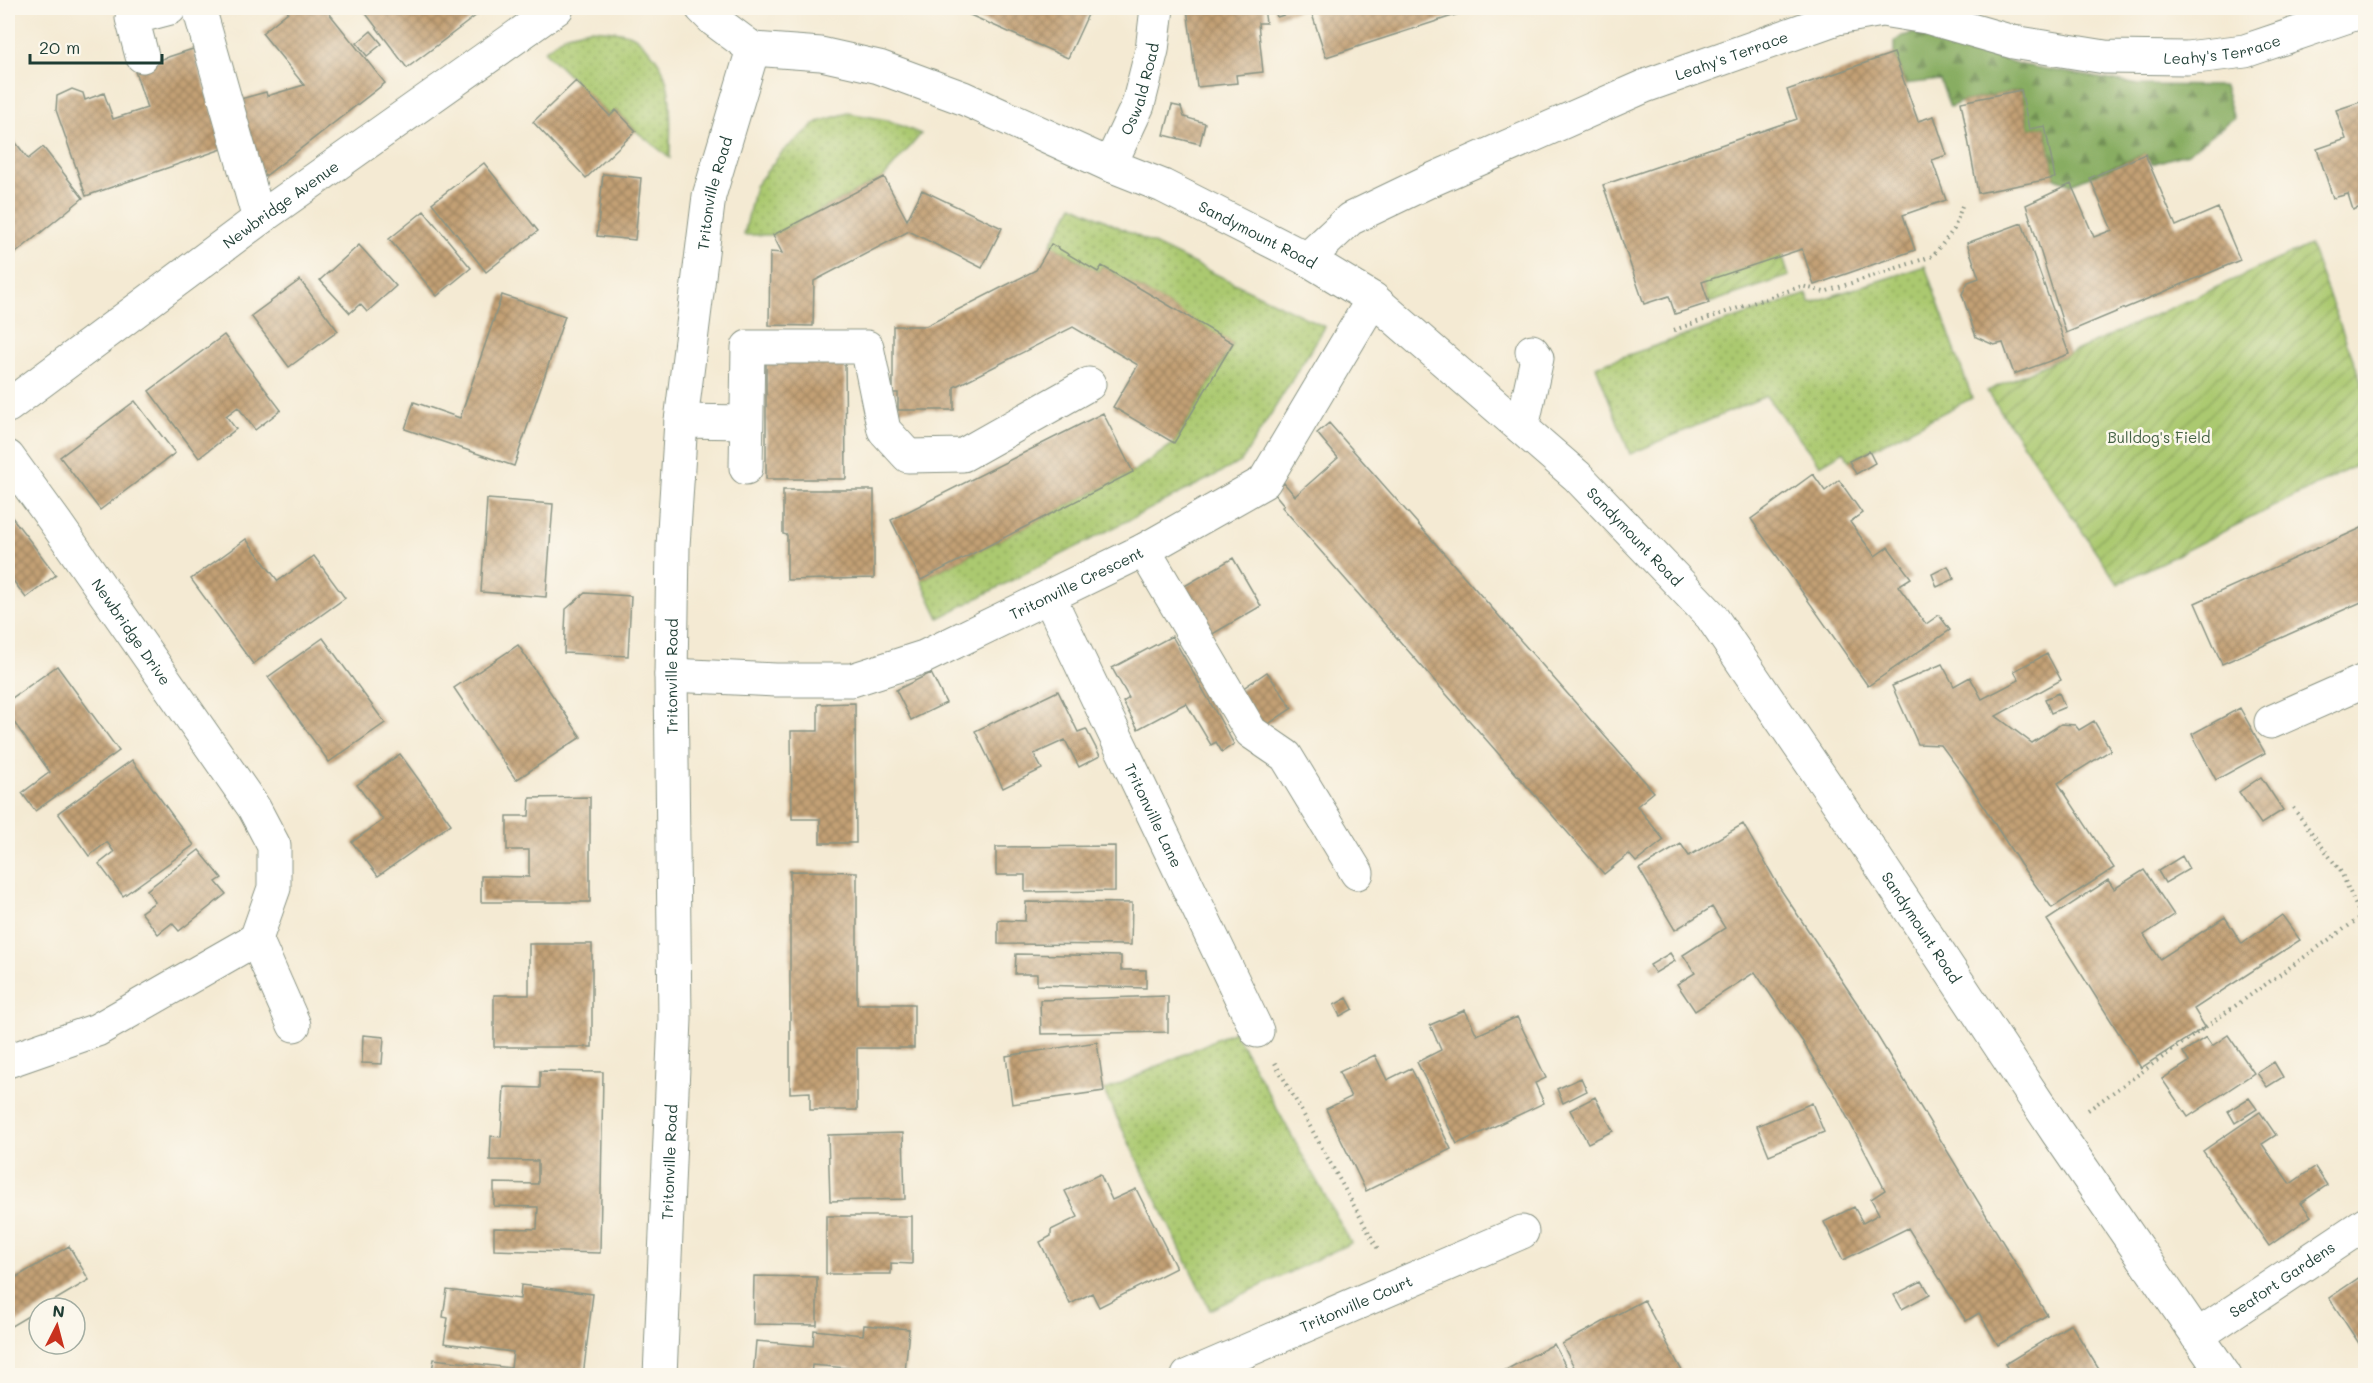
<svg xmlns="http://www.w3.org/2000/svg" width="2373" height="1383" viewBox="0 0 2373 1383" font-family="Mali,sans-serif">
	<defs>
		<pattern id="grass-dots" width="8" height="8" patternUnits="userSpaceOnUse" patternTransform="scale(1.5)"><rect width="8" height="8" fill="#abc970"/><path d="M2 2h.1M6 6h.1" fill="none" stroke="#8ba45d" stroke-width="1.8" stroke-linecap="round"/></pattern>
		<pattern id="forest-firs" width="22" height="20" patternUnits="userSpaceOnUse" patternTransform="scale(1.5)"><rect width="22" height="20" fill="#88ad62"/><path d="M5 1l3.5 6h-7zM16 11l3.5 6h-7z" fill="#6f8e52"/></pattern>
		<pattern id="garden-furrows" width="10" height="10" patternUnits="userSpaceOnUse" patternTransform="scale(1.5)"><rect width="10" height="10" fill="#abc970"/><path d="M-1 1l2-2M0 10L10 0M9 11l2-2" fill="none" stroke="#8ba45d"/></pattern>
		<pattern id="building-cross-hatch" width="8" height="8" patternUnits="userSpaceOnUse" patternTransform="scale(1.5)"><rect width="8" height="8" fill="#c3a075"/><path d="M0 0l8 8M0 8l8-8" fill="none" stroke="#9e8461"/></pattern>
	</defs>
	<rect width="100%" height="100%" fill="#fbf7ec"/>
	<filter id="ink" filterUnits="userSpaceOnUse"><feTurbulence type="fractalNoise" baseFrequency=".0167" numOctaves="2"/><feDisplacementMap in="SourceGraphic" scale="12" xChannelSelector="R" yChannelSelector="G"/><feConvolveMatrix kernelMatrix="1 2 1 2 8 2 1 2 1" color-interpolation-filters="sRGB"/></filter>
	<filter id="wash" filterUnits="userSpaceOnUse"><feTurbulence type="fractalNoise" baseFrequency=".008" numOctaves="4" result="noise"/><feDisplacementMap in="SourceGraphic" scale="24" xChannelSelector="R" yChannelSelector="G"/><feGaussianBlur stdDeviation="1.35" result="paint"/><feColorMatrix in="noise" values="0 0 0 0 0 0 0 0 0 0 0 0 0 0 0 0 0 1.4 0 .05"/><feComposite in="paint" operator="in"/></filter>
	<g filter="url(#wash)">
		<rect width="100%" height="100%" fill="#f4ead3"/>
		<!-- grass -->
		<path fill="url(#grass-dots)" stroke="#658352" stroke-width="1.5" d="M590,29C603,30 619,30 631,35C637,37 642,43 646,47C677,74 670,120 670,158L636,131L616,110L610,116L544,51L567,34Z
			M848,113L887,120L921,134L884,177L773,235H744L755,186L783,151L818,122Z
			M1073,205L1325,327L1241,462L939,618L921,580L1133,472L1174,443L1233,344L1102,266L1098,272L1051,244Z
			M1925,266L1972,398L1849,461L1844,451L1820,465L1766,396L1630,454L1596,366L1807,294L1810,303Z
			M1234,1031L1351,1243L1210,1310L1104,1091Z"/>
		<!-- forest -->
		<path fill="url(#forest-firs)" stroke="#54754b" stroke-width="1.5" d="M1914,33L2023,65L2139,85L2224,86L2234,118L2188,153L2152,164L2145,154L2071,184L2055,178L2045,126L2029,129L2021,90L1961,102L1950,107L1940,80L1905,84L1894,53V42L1902,36Z"/>
		<!-- garden -->
		<path fill="url(#garden-furrows)" stroke="#658352" stroke-width="1.5" d="M2310,245L2365,391V461L2118,584L1987,391Z
			M1782,255L1789,276L1709,303L1702,282Z"/>
		<g id="blocks">
			<!-- building -->
			<path fill="url(#building-cross-hatch)" d="M293,8H325L385,83L259,181L237,100L266,92L267,96L304,85L262,33Z
				M369,8H486L407,68L364,11Z
				M954,8H1091L1068,58Z
				M1187,8H1264L1266,23H1258L1263,72L1236,75L1237,83L1197,87Z
				M1274,8H1307L1277,17Z
				M1310,8H1477L1326,57Z
				M371,31L382,44L367,56L357,43Z
				M193,49L225,148L86,196L56,110L57,96L72,89L83,93L85,100L104,93L113,119L147,108L134,68Z
				M1894,53L1918,121L1934,116L1947,155L1932,160L1946,200L1903,215L1915,250L1814,285L1802,249L1702,282L1709,303L1675,314L1669,296L1644,304L1603,185L1797,119L1787,90Z
				M576,81L610,116L616,110L636,131L586,178L533,122Z
				M2021,90L2029,129L2045,126L2055,178L1978,193L1961,102Z
				M2366,100V205L2353,210L2348,194L2333,198L2317,149L2346,139L2336,110Z
				M1172,105L1181,107L1184,117L1205,123L1200,144L1164,135Z
				M8,132L28,159L43,147L83,198L11,257L8,253Z
				M2145,154L2176,226L2218,208L2240,260L2066,333L2026,205L2071,184L2094,237L2112,230L2090,178Z
				M484,163L538,231L486,272L432,203Z
				M603,174L641,178L635,240L597,236Z
				M884,177L907,220L922,190L1002,228L982,268L909,231L814,281L813,326L769,325L770,252L782,253L773,235Z
				M424,211L471,268L437,296L389,239Z
				M2022,223L2069,354L2014,374L2003,343L1994,345L1976,337L1962,294L1968,282L1979,278L1967,243Z
				M1051,244L1098,272L1102,266L1233,343L1174,443L1113,407L1138,365L1073,327L954,387V410H898V393H893V326H926L1036,270Z
				M359,245L396,286L367,312L360,304L350,313L320,280Z
				M300,280L338,331L289,367L251,316Z
				M502,295L565,316L514,466L405,429L414,402L460,418Z
				M224,335L281,410L255,430L238,407L226,416L236,429L199,458L149,391Z
				M766,357H845L846,479H766Z
				M135,401L175,453L100,510L60,457Z
				M1103,413L1133,472L921,580L891,520Z
				M1329,423L1654,792L1637,806L1664,840L1636,862L1629,854L1604,874L1282,507L1284,505L1274,493L1284,483L1295,496L1338,458L1317,433Z
				M1869,451L1875,463L1856,474L1849,461Z
				M1813,474L1825,491L1839,480L1862,513L1850,522L1860,536L1875,556L1888,547L1911,578L1898,586L1926,624L1939,615L1950,630L1868,686L1751,519Z
				M783,490H874V578L787,580V535L783,534Z
				M487,499L553,504L546,597L481,592Z
				M8,512L56,575L26,598L9,575L8,576Z
				M2366,526V600L2222,664L2195,603Z
				M246,539L278,581L314,556L345,598L253,664L191,579Z
				M1233,558L1261,606L1204,639L1176,591Z
				M1948,566L1954,579L1937,587L1932,574Z
				M585,593L631,596L628,656L564,653L566,609Z
				M1172,636L1234,744L1222,752L1216,742L1211,745L1186,703L1138,729L1123,702L1129,698L1112,668Z
				M323,638L385,723L329,762L268,677Z
				M518,645L581,737L516,780L454,688Z
				M2047,654L2061,680L1996,716L2032,743L2061,724L2075,725L2079,730L2094,721L2111,750L2058,783L2114,868L2052,908L2020,864L1969,783L1941,745L1918,744L1892,686L1942,664L1954,686L1970,677L1982,699L2019,680L2014,671Z
				M57,666L119,751L35,811L22,793L50,772L13,721L8,725V701Z
				M1267,672L1292,708L1261,729L1236,693Z
				M931,673L946,703L911,720L896,690Z
				M1058,691L1078,732L1086,729L1100,756L1079,767L1065,740L1034,754L1042,769L1003,788L975,731Z
				M2059,693L2065,707L2051,713L2045,699Z
				M855,703L856,843H820V819H792L791,731H818V704Z
				M2240,708L2265,753L2216,780L2192,734Z
				M400,754L451,824L378,876L352,842L383,820L357,785Z
				M132,760L194,845L123,896L99,864L114,852L107,842L89,856L58,813Z
				M2261,777L2283,810L2261,824L2239,792Z
				M590,797V902H481V876L529,877V850H507V816H529L530,798Z
				M1743,824L1781,890L1861,1009L2047,1315L1998,1345L1979,1313L1966,1321L1908,1228L1843,1260L1824,1222L1854,1207L1863,1223L1879,1214L1871,1199L1885,1190L1836,1096L1803,1042L1755,972L1695,1011L1677,984L1695,973L1683,955L1725,928L1712,907L1675,930L1639,869L1681,844L1689,856Z
				M1115,846V891L1025,892V875H996V847Z
				M199,850L222,878L216,882L226,894L179,931L172,923L158,934L141,912L155,902L147,890Z
				M2182,856L2189,869L2165,883L2158,871Z
				M2144,870L2174,915L2144,935L2160,959L2225,917L2242,944L2282,915L2300,940L2194,1009L2205,1027L2141,1068L2047,920L2108,880L2114,889Z
				M790,871L857,872V1004H914V1048H857V1110H810V1092L790,1093Z
				M1026,902L1132,903L1131,945L998,944V920L1025,921Z
				M529,944H592V1047H494V995H529Z
				M1670,953L1675,961L1655,973L1650,965Z
				M1016,954L1121,956V970H1146V988L1037,985V974H1015Z
				M1168,996V1032L1041,1034L1040,1000Z
				M1347,998L1353,1009L1340,1016L1334,1005Z
				M1465,1010L1477,1035L1517,1017L1546,1078L1535,1083L1544,1103L1457,1144L1417,1062L1441,1050L1430,1025Z
				M363,1035L384,1037L382,1064L362,1063Z
				M2228,1035L2254,1073L2188,1117L2162,1079L2189,1062L2183,1052L2206,1037L2212,1046Z
				M1097,1042L1104,1091L1012,1104L1006,1056Z
				M1375,1055L1387,1080L1411,1068L1451,1149L1366,1191L1326,1109L1351,1097L1339,1072Z
				M2274,1062L2283,1077L2267,1087L2257,1073Z
				M540,1071L603,1072L600,1253L494,1250V1228L537,1229L538,1207L494,1206V1183L538,1184V1161L490,1160L491,1136L501,1137L504,1087L540,1088Z
				M1581,1078L1587,1091L1563,1103L1557,1089Z
				M1595,1097L1613,1131L1588,1143L1570,1110Z
				M2249,1098L2257,1109L2235,1123L2228,1111Z
				M1812,1103L1824,1132L1769,1155L1757,1126Z
				M2260,1112L2276,1135L2262,1144L2290,1184L2315,1167L2327,1185L2301,1203L2311,1216L2269,1246L2203,1151Z
				M903,1133L905,1199L830,1201L828,1135Z
				M1100,1174L1112,1200L1136,1189L1176,1268L1099,1307L1092,1293L1070,1304L1040,1242L1051,1236V1230L1078,1217L1065,1191Z
				M826,1216H912V1264L891,1263V1274H826Z
				M69,1246L89,1280L8,1328V1282Z
				M2366,1273V1354L2329,1298Z
				M754,1276L817,1277V1325L753,1324Z
				M1922,1281L1930,1294L1902,1309L1894,1295Z
				M521,1285L593,1294L583,1376H431L434,1359L511,1368L513,1352L444,1343L448,1318L443,1317L447,1290L520,1299Z
				M1644,1300L1682,1371L1674,1376H1579L1562,1344Z
				M2071,1324L2103,1376H2012L2005,1364Z
				M864,1325L909,1329L905,1373L812,1365L811,1376H753L756,1341L813,1346L814,1330L863,1335Z
				M1554,1344L1571,1376H1495L1513,1366Z"/>
		</g>
	</g>
	<g filter="url(#ink)">
		<use href="#blocks" fill-opacity="0" stroke="#8a9484" stroke-width="1.5"/>
		<g fill="none" stroke-linecap="round" stroke-linejoin="round">
			<!-- minor casing -->
			<g stroke="#8a9484" stroke-width="35">
				<g id="minor">
					<path d="M199,8L259,219"/>
					<path d="M702,8L714,20L753,49"/>
					<path id="s1" d="M753,49L821,54L879,67L963,98L1110,165L1163,186L1307,259L1373,299L1577,476L1711,616L1869,848L2057,1132L2225,1376"/>
					<path d="M142,56L132,18L170,8"/>
					<path id="s2" d="M1110,165L1138,105L1152,50L1157,8"/>
					<path id="s3" d="M1307,259L1350,219L1427,182L1645,86L1837,18L1882,10L1926,17L2013,42L2105,57L2187,58L2245,51L2366,10"/>
					<path id="s4" d="M8,406L259,219L557,8"/>
					<path d="M681,421L746,422"/>
					<path d="M1522,428L1537,358L1532,351"/>
					<path id="s5" d="M8,457L56,523L254,808L274,846V888L256,939"/>
					<path d="M746,468L748,347H867L884,430L908,456L963,455L1089,384"/>
					<path d="M1144,550L1251,732L1286,756L1357,873"/>
					<path id="s6" d="M1049,597L1257,1031"/>
					<path id="s7" d="M671,675L776,680H852L924,657L1144,550L1264,482L1373,299"/>
					<path d="M2271,722L2366,680"/>
					<path d="M8,1061L97,1030L256,939L294,1025"/>
					<path id="s8" d="M2197,1336L2366,1223"/>
					<path id="s9" d="M660,1376L675,1019L671,675L673,546L681,421L709,196L753,49"/>
					<path id="s10" d="M1188,1376L1522,1232"/>
				</g>
			</g>
			<!-- path -->
			<path stroke="#8a9484" stroke-width="4" stroke-dasharray="1.5 4.5" stroke-linecap="butt" d="M1674,330L1802,286L1824,292L1933,256L1954,229L1962,206
				M1275,1063L1379,1251
				M2088,1110L2361,917L2341,872L2291,805"/>
			<!-- minor -->
			<use href="#minor" stroke="#fff" stroke-width="33"/>
		</g>
	</g>
	<g text-anchor="middle" dominant-baseline="central" stroke-width="5" stroke-linejoin="round" paint-order="stroke">
		<!-- street labels -->
		<g font-size="15" fill="#1f3d34" stroke="#fbf7ec">
			<text stroke="none"><textPath href="#s3" startOffset="978">Leahy's Terrace</textPath></text>
			<text stroke="none"><textPath href="#s3" startOffset="474">Leahy's Terrace</textPath></text>
			<text stroke="none"><textPath href="#s2" startOffset="82">Oswald Road</textPath></text>
			<text stroke="none"><textPath href="#s9" startOffset="1186">Tritonville Road</textPath></text>
			<text stroke="none"><textPath href="#s4" startOffset="339">Newbridge Avenue</textPath></text>
			<text stroke="none"><textPath href="#s1" startOffset="542">Sandymount Road</textPath></text>
			<text stroke="none"><textPath href="#s1" startOffset="1028">Sandymount Road</textPath></text>
			<text stroke="none"><textPath href="#s7" startOffset="426">Tritonville Crescent</textPath></text>
			<text stroke="none"><textPath href="#s5" startOffset="214">Newbridge Drive</textPath></text>
			<text stroke="none"><textPath href="#s9" startOffset="700">Tritonville Road</textPath></text>
			<text stroke="none"><textPath href="#s6" startOffset="242">Tritonville Lane</textPath></text>
			<text stroke="none"><textPath href="#s1" startOffset="1514">Sandymount Road</textPath></text>
			<text stroke="none"><textPath href="#s9" startOffset="214">Tritonville Road</textPath></text>
			<text stroke="none"><textPath href="#s8" startOffset="102">Seafort Gardens</textPath></text>
			<text stroke="none"><textPath href="#s10" startOffset="183">Tritonville Court</textPath></text>
		</g>
		<!-- park labels -->
		<g font-size="15" fill="#426043" stroke="#fbf7ec">
			<text x="2159" y="437">Bulldog's Field</text>
		</g>
	</g>
	<!-- margin -->
	<rect width="2373" height="1383" fill="none" stroke="#fbf7ec" stroke-width="30"/>
	<!-- north arrow -->
	<g transform="translate(57 1326) rotate(6)"><circle r="28" fill="#fbf7ec" stroke="#a3ada2" stroke-width="1.5"/>
	<path d="M0-4.5L10 22L0 15L-10 22Z" fill="#c8321e"/>
	<text y="-9" font-size="16" font-weight="bold" text-anchor="middle" fill="#1f3d34">N</text>
	</g>
	<!-- scale -->
	<path d="M30 54v9h132v-9" fill="none" stroke="#1f3d34" stroke-width="3"/>
	<text x="39" y="54" font-size="18" fill="#1f3d34" stroke="#fbf7ec" stroke-width="4.5" paint-order="stroke">20 m</text>
</svg>
